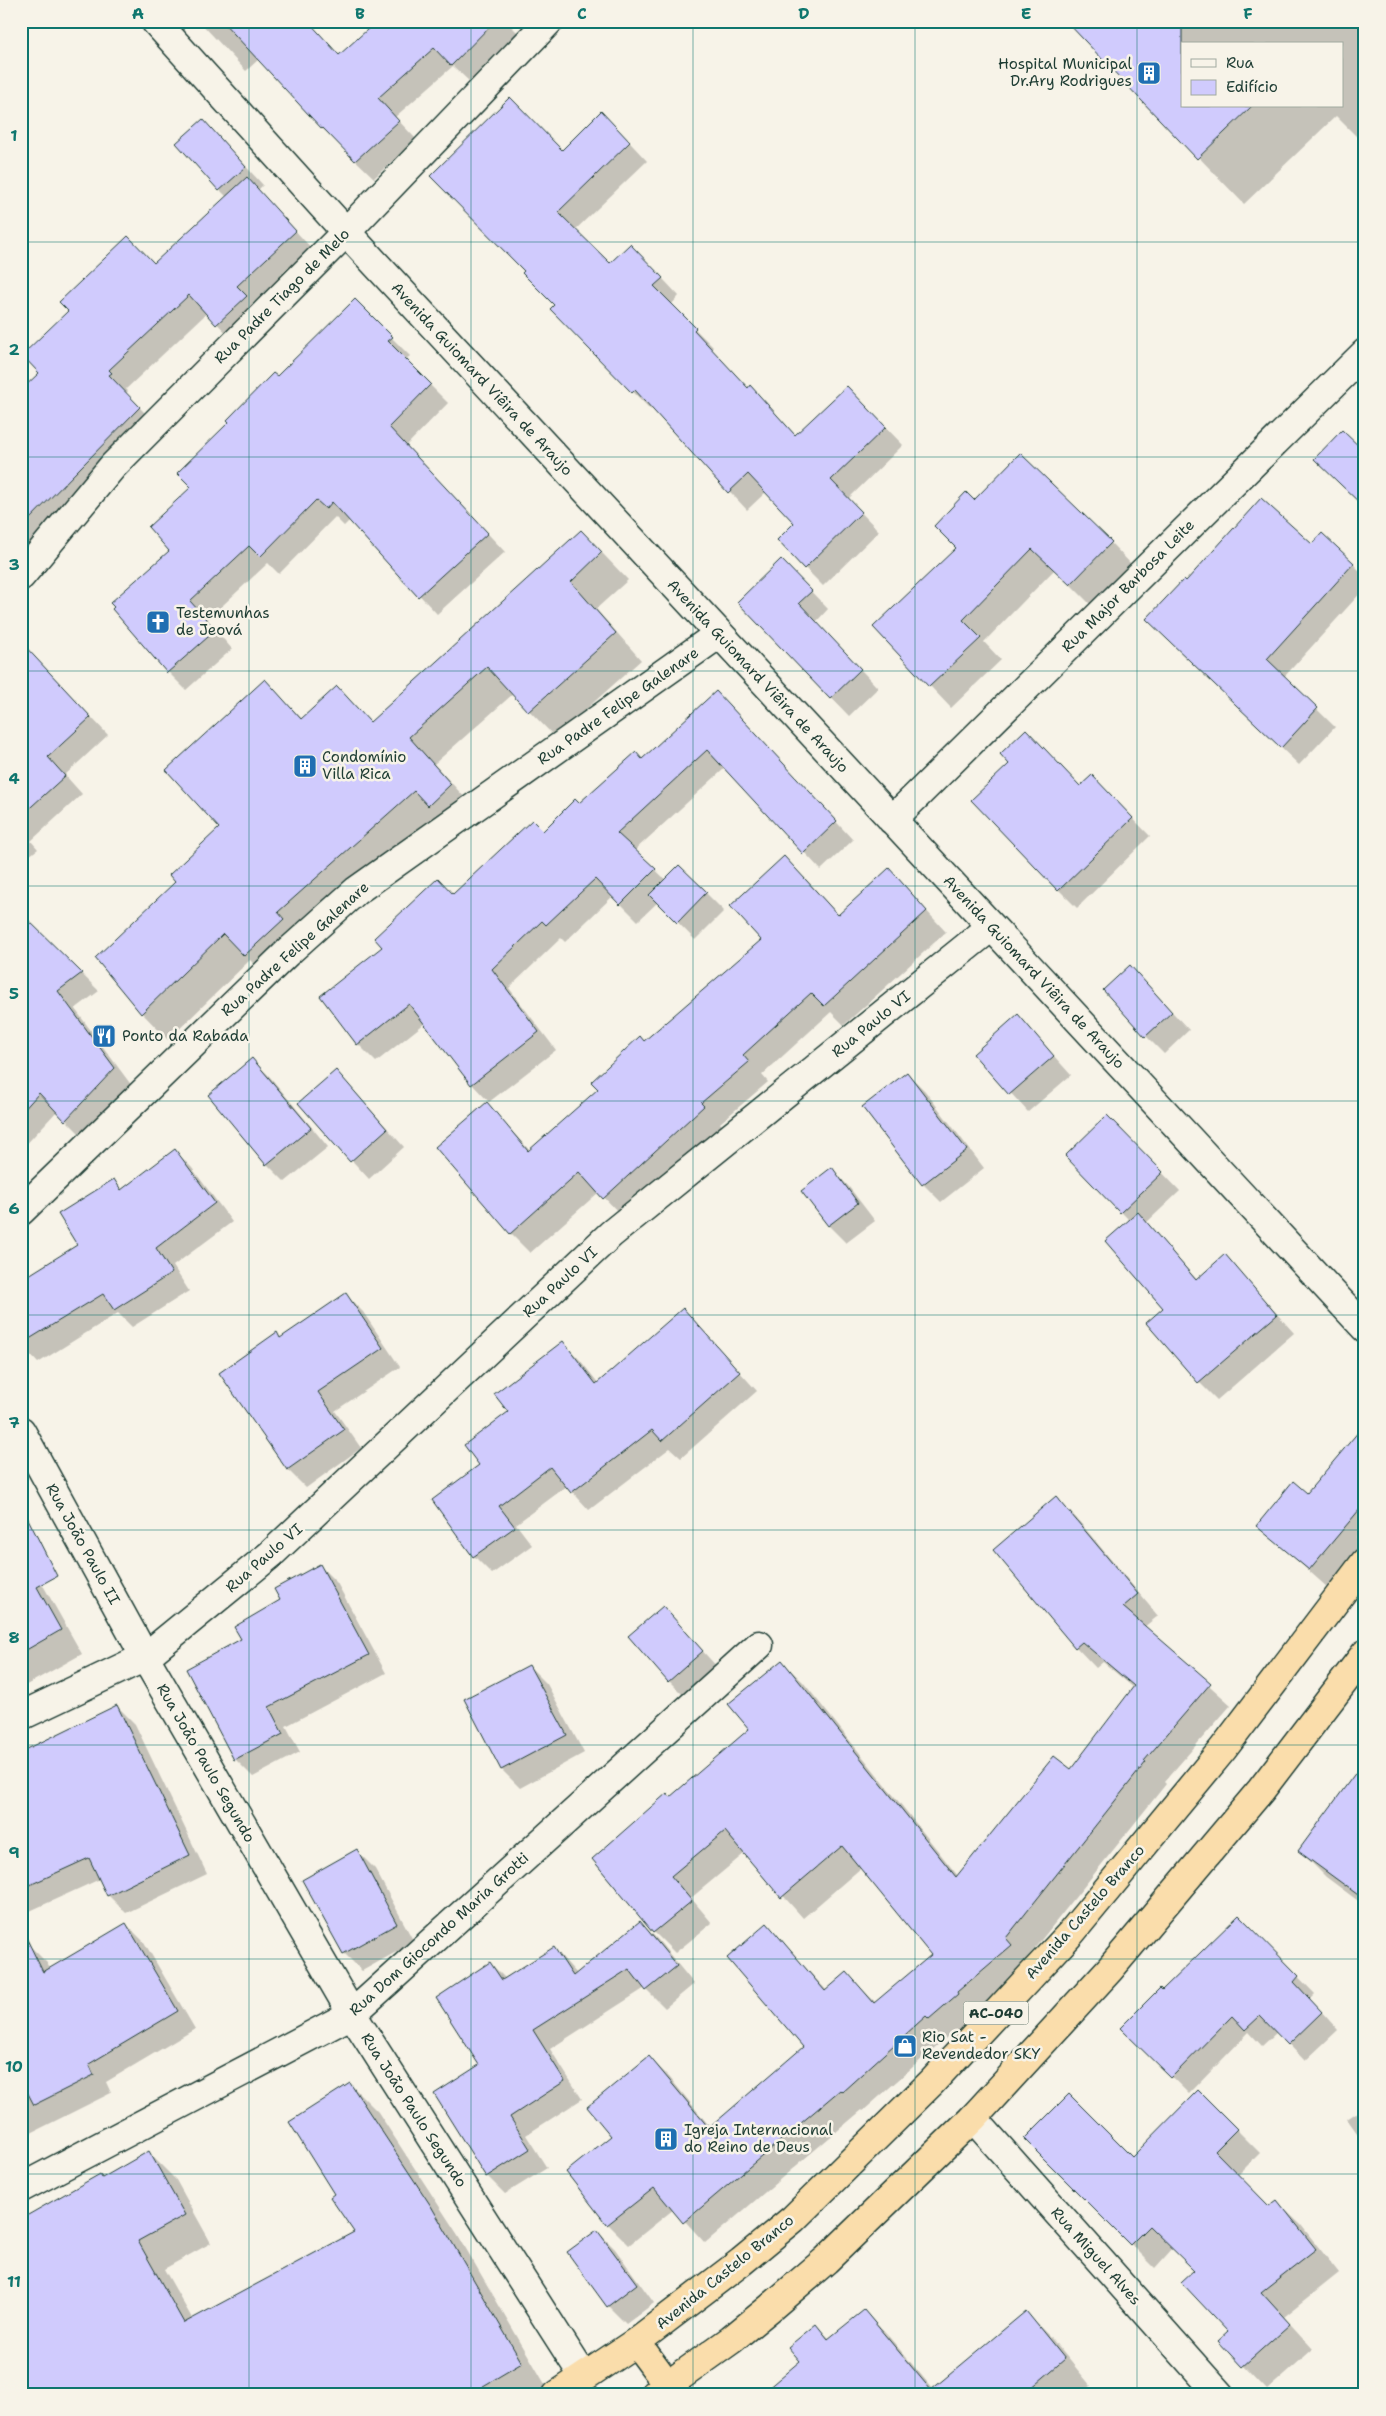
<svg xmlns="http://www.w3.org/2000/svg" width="1386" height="2416" viewBox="0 0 1386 2416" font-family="'Shantell Sans',sans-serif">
	<rect width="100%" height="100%" fill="#f7f3e8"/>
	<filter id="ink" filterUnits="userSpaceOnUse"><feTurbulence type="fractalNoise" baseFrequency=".02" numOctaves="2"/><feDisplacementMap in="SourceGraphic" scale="10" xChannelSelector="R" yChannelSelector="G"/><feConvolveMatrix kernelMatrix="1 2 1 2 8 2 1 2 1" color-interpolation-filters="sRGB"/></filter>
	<g filter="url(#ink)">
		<!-- shadow -->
		<path fill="#0003" fill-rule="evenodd" d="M199,21H304L340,56L382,21H506L524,39L499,62L495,57L470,82L453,66L395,117L416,139L374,178L322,128L259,59L246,71Z
			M1067,21H1365V145L1336,116L1244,204ZM1182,44H1342V106H1182Z
			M203,120L263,185L258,190L313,250L254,304L264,315L235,342L207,313L126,389L128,391L126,394L157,425L21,587V392L227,197L220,190Z
			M619,131L647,161L575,230L610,265L648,263L679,296L671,305L713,347L711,349L748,389L750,387L796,436L865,406L903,445L848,499L879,531L823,586L805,568L796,523L766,492L747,510L652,408L651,410L552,309L556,305L525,271L562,151Z
			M355,301L410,356L405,360L448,403L406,446L505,552L437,614L350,520L344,526L335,517L279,574L268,563L207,620L232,649L186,690L168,672L171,551L193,488L277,378Z
			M1365,435V507L1356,445Z
			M974,502L1111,543L1132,565L1092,606L1055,569L984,642L1001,660L951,708L874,627L958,548Z
			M581,531L628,580L596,609L641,660L555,737L513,694L434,764L477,811L441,817L272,982L250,960L168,1040L142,1013L177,882L220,829L265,681L302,719L337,687L371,723Z
			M1312,546L1353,564L1365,576V588L1284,677L1335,727L1299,765L1165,637L1186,583Z
			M798,578L828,609L816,622L878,688L849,716L739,602Z
			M21,656L45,668L108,735L65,775L82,794L31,841L38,849L21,862Z
			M733,710L853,840L821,870L725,768L635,850L666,880L706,893L724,911L695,940L658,902L638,921L613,896L565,942L561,938L509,988L556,1050L489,1102L472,1084L425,1023L376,1062L358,1044L454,895L643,760Z
			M1080,788L1110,795L1150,836L1077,908L1059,890Z
			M889,870L946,932L844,1025L831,1012L762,1075L768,1082L720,1123L723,1126L623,1217L599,1192L530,1253L510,1233L487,1104L530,1151L600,1089L644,1042L762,940L804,877L839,916Z
			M29,922L99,991L75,1009L132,1086L83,1137L57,1111L21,1150V997Z
			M1147,985L1189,1030L1164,1054L1146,1036Z
			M1018,1016L1071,1075L1028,1112L975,1054Z
			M252,1059L270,1077L328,1147L285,1182L267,1164L210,1096Z
			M336,1071L404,1147L369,1179L300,1104Z
			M907,1073L925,1091L984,1168L941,1202L923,1184L864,1107Z
			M1125,1134L1180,1191L1146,1223L1197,1280L1225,1256L1294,1333L1217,1400L1199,1382L1165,1309L1130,1221L1067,1156Z
			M174,1150L192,1168L232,1222L173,1266L189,1291L132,1327L118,1313L38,1363L21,1345V1282L79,1245L114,1181L123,1190Z
			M832,1169L849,1187L875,1221L846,1243L829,1226L803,1191Z
			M346,1295L363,1312L400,1367L335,1411L361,1448L306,1488L288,1470L221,1373L276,1334L281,1339Z
			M683,1309L757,1391L681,1458L670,1448L589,1510L567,1486L516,1524L532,1545L492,1574L474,1556L481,1466L509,1412L562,1342L580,1360L599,1384Z
			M1365,1426V1526L1356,1537L1363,1544L1327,1587L1258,1526L1307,1495Z
			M21,1481L25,1489L21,1491Z
			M1056,1498L1077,1519L1158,1616L1144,1627L1231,1705L1164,1782L1166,1784L1026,1959L1032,1967L977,2013L978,2015L951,2039L948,2036L863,2111L862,2110L705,2243L674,2209L629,2245L608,2224L613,2136L649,2057L670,2078L711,2128L805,2047L766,1925L827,1991L847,1974L876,2003L932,1955L861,1868L803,1918L745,1853L691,1898L712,1923L675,1953L654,1932L594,1860L670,1798L750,1729L782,1662L803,1682L958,1876L1071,1771L1134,1688L1103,1662L1096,1668L1076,1647Z
			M319,1565L337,1583L386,1673L286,1726L300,1752L253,1777L235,1759L243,1640Z
			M26,1569L44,1587L82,1654L21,1688V1572Z
			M663,1608L720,1670L687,1699L669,1681Z
			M529,1666L547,1684L584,1753L520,1788L502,1770L466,1700Z
			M117,1706L135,1724L207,1874L126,1913L108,1895L100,1879L21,1915V1751L27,1750Z
			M1365,1762V1906L1326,1877L1300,1851Z
			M357,1851L375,1869L414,1942L362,1971L344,1953Z
			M1239,1916L1315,1994L1310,1999L1338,2030L1305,2061L1277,2032L1262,2046L1249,2032L1189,2094L1122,2028Z
			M640,1922L658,1940L694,1984L665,2008L645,1988L550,2049L582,2099L526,2135L547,2168L505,2194L487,2176L435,2095L481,2066L490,1963L506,1979L554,1948L577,1974Z
			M126,1924L144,1942L195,2029L106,2082L111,2093L21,2138V1949L29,1945L47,1963L50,1969Z
			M350,2084L378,2112L458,2235L549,2391L542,2395H21L100,2176L103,2179L149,2153L176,2180L211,2243L164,2269L193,2320L355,2232L336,2195Z
			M1198,2091L1260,2153L1237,2176L1269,2208L1277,2202L1301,2225L1339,2273L1284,2317L1313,2349L1267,2390L1220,2341L1230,2332L1195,2270L1173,2248L1155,2268L1026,2139L1132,2158Z
			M1365,2107V2144L1347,2119Z
			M597,2231L615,2249L654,2303L626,2324L608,2306Z
			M864,2311L890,2338L933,2389L1026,2313L1052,2339L1091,2386L1081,2395H781L802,2362L815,2325L830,2339Z"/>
		<!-- building -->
		<path fill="#d0cbfd" stroke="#1f3d34" d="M222,21H308L339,55L377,21H495L451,66L434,48L378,98L399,121L355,161L323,128L322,129Z
			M1066,21H1182V106H1252L1197,159Z
			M510,97L562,150L601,111L630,142L558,212L610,263L630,244L663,278L654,286L696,328L694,330L748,388L750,385L795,435L847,386L886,427L831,480L862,512L804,569L777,540L794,523L748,474L728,493L635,390L632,393L550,309L554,305L522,273L524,271L430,176Z
			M203,119L246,167L219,191L176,143Z
			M247,177L296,231L237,286L247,296L216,325L189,295L109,370L112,373L109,375L140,407L21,528V390L39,373L22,355L68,311L59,302L128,236L154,263Z
			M355,299L393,337L388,341L431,384L389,427L488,533L418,597L332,502L326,509L316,500L260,557L249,546L190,601L216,630L167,673L112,609L114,607L110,603L169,551L148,527L191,487L177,473L229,422L227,420L273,373L277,376Z
			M1342,430L1365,452V508L1314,459Z
			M1020,453L1112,542L1070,585L1032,549L963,620L981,638L929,687L873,627L956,548L934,526L966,492L974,500Z
			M1261,498L1312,544L1322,533L1354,563L1267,659L1318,708L1281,748L1146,619L1184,579L1186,581Z
			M581,530L602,552L571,582L616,633L528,712L487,667L409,737L451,784L428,806L414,791L278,912L284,919L244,956L223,934L141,1014L95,958L175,882L169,875L219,828L166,770L265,679L301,719L337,686L370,722Z
			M781,559L812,591L799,603L861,669L830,699L737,602Z
			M21,642L91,717L48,757L65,776L21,816Z
			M716,691L837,821L803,854L707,750L617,833L656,869L620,905L595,879L546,925L542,921L492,969L539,1032L471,1085L409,1004L357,1045L320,996L382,947L374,938L438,878L453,894L532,820L543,831L575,799L579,803L636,752L642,759Z
			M1026,729L1080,786L1092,775L1133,818L1058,891L971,800L1009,764L1000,754Z
			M784,856L838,915L889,868L927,911L824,1006L811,993L743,1055L749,1062L701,1103L704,1106L603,1199L579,1172L510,1234L435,1147L487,1102L528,1151L598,1089L591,1082L640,1036L644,1041L761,940L730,906Z
			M679,865L707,892L677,923L649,895Z
			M21,913L82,973L58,991L115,1068L65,1121L39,1093L21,1113Z
			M1130,965L1172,1012L1145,1037L1103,990Z
			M1018,1014L1054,1056L1009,1095L973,1054Z
			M252,1058L311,1128L266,1165L208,1095Z
			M336,1070L387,1129L350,1162L298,1103Z
			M907,1072L967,1150L922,1185L862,1107Z
			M1107,1115L1163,1172L1120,1213L1065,1156Z
			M175,1149L215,1203L156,1248L172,1273L114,1310L103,1294L21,1344V1280L77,1245L58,1214L114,1179L121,1190Z
			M832,1167L858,1203L828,1226L801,1191Z
			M1138,1212L1196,1280L1225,1254L1277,1315L1198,1383L1146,1323L1163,1308L1105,1241Z
			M346,1293L383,1348L318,1392L344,1430L287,1470L219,1373L277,1332L280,1338Z
			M683,1308L740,1372L662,1441L652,1430L571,1493L550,1467L499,1506L515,1527L473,1557L432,1500L479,1465L464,1445L508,1412L494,1394L563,1341L596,1384Z
			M1365,1424V1503L1309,1570L1256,1526L1293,1481L1307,1493Z
			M1056,1496L1138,1594L1123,1607L1211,1683L1144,1761L1146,1762L1006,1938L1012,1945L957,1992L958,1994L929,2019L926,2016L842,2092L840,2090L683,2223L654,2188L607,2225L566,2172L611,2136L587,2107L649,2056L709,2128L803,2047L727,1958L767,1923L825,1991L847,1972L874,2003L931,1955L842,1846L781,1898L725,1831L671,1876L692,1901L653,1933L592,1859L667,1793L670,1797L749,1729L728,1704L782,1660L956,1877L1054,1756L1071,1769L1134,1686L1082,1642L1075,1648L993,1550Z
			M21,1505L57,1576L37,1587L61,1630L21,1653Z
			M320,1564L369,1655L269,1707L283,1734L234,1760L186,1669L241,1639L234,1627L280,1600L274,1589Z
			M663,1606L703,1651L668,1682L628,1636Z
			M529,1665L567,1735L501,1770L464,1699Z
			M117,1705L190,1855L107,1896L89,1858L21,1889V1752Z
			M1365,1760V1900L1298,1851Z
			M357,1849L397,1924L343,1954L302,1880Z
			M1239,1915L1299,1976L1294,1982L1322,2012L1288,2045L1260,2016L1245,2030L1232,2016L1171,2078L1120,2028L1160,1988L1162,1990Z
			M640,1921L677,1966L646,1991L629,1969L533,2030L565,2081L510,2117L530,2149L486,2177L434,2094L479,2065L436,1998L490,1962L502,1980L554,1947L573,1976Z
			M126,1923L178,2011L89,2064L94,2075L34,2105L21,2080V1927L43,1972Z
			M350,2083L431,2206L522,2363L468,2395H21V2219L100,2174L102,2178L149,2151L185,2215L138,2241L184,2323L354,2232L330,2197L334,2194L289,2122Z
			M1198,2090L1237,2129L1215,2151L1269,2206L1277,2200L1316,2249L1261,2292L1290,2324L1242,2367L1218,2341L1228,2332L1181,2282L1194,2270L1149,2226L1130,2245L1024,2139L1069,2094L1132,2157Z
			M597,2230L637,2284L607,2307L567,2252Z
			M864,2310L931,2390L1026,2311L1065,2359L1023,2395H760L800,2361L788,2347L816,2324L828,2339Z"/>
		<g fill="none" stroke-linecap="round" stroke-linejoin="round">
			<!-- minor casing -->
			<g stroke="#1f3d34" stroke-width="31">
				<path id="minor" d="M155,21L346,232L1365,1328
					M21,576L113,466L346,232L549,21
					M892,820L1365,353
					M21,1211L287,953L356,891L719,634
					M21,1431L145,1657L352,2014L584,2377
					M21,1716L145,1657L271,1554L611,1234L991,927
					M973,2118L1220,2395
					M21,2188L352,2014L759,1645"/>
			</g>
			<!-- highway casing -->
			<g stroke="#1f3d34" stroke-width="31">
				<path id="highway" d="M636,2342L668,2385
					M557,2395L636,2342L741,2262L793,2219L932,2082L1071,1933L1223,1749L1365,1562
					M654,2395L731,2340L770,2308L826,2260L973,2118L1110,1969L1261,1790L1365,1654"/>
			</g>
			<!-- minor -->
			<use href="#minor" stroke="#f7f3e8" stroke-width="28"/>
			<!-- highway -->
			<use href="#highway" stroke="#faddab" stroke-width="28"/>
		</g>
	</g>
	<!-- grid -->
	<path fill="none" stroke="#0f766e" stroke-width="1" stroke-opacity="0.55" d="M249,21V2395M471,21V2395M693,21V2395M915,21V2395M1137,21V2395M21,242H1365M21,457H1365M21,671H1365M21,886H1365M21,1101H1365M21,1315H1365M21,1530H1365M21,1745H1365M21,1959H1365M21,2174H1365"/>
	<!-- icons -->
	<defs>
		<g id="building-square" transform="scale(1.25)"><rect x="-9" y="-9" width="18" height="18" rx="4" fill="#1f6fb2" stroke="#f7f3e8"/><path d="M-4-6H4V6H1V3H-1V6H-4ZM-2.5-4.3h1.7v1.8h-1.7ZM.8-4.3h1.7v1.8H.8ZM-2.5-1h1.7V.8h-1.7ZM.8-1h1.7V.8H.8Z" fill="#fff"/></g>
		<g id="church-square" transform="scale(1.25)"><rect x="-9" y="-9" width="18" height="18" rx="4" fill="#1f6fb2" stroke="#f7f3e8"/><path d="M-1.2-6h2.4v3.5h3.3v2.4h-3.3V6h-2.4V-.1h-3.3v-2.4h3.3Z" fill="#fff"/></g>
		<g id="restaurant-square" transform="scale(1.25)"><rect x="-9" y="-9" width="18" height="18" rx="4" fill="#1f6fb2" stroke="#f7f3e8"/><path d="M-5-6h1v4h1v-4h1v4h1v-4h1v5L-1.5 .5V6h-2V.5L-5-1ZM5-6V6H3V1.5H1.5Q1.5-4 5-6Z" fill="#fff"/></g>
		<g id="shop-square" transform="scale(1.25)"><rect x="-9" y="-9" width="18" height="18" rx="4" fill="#1f6fb2" stroke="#f7f3e8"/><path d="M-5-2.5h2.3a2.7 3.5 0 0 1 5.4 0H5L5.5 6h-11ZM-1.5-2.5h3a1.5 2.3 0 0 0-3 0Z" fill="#fff"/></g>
	</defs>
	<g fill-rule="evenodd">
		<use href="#building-square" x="1149" y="73"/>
		<use href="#church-square" x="158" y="622"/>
		<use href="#building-square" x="305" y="766"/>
		<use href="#restaurant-square" x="104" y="1036"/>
		<use href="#shop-square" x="905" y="2046"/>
		<use href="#building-square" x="666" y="2139"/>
	</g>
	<g text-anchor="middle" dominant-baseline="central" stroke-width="5" stroke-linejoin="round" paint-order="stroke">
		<!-- shield labels -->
		<rect fill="#f7f3e8" stroke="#60746a" stroke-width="1" x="963.5" y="2001.5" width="65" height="23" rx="4"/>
		<g font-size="14" font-weight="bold" fill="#1f3d34">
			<text x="996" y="2013">AC-040</text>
		</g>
		<!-- poi labels -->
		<g font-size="15" fill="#1f3d34" stroke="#f7f3e8" text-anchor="start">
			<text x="1132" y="64" text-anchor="end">Hospital Municipal<tspan x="1132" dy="17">Dr.Ary Rodrigues</tspan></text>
			<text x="176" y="613">Testemunhas<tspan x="176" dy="17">de Jeová</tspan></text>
			<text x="322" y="757">Condomínio<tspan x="322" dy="17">Villa Rica</tspan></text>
			<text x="122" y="1036">Ponto da Rabada</text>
			<text x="922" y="2037">Rio Sat -<tspan x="922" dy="17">Revendedor SKY</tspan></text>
			<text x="684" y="2130">Igreja Internacional<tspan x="684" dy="17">do Reino de Deus</tspan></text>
		</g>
		<!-- street labels -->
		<g font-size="15" fill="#1f3d34" stroke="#f7f3e8">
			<text transform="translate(282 296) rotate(-45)">Rua Padre Tiago de Melo</text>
			<text transform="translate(482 379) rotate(47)">Avenida Guiomard Viêira de Araujo</text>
			<text transform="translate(1128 586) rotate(-45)">Rua Major Barbosa Leite</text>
			<text transform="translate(758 676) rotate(47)">Avenida Guiomard Viêira de Araujo</text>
			<text transform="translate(618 706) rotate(-35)">Rua Padre Felipe Galenare</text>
			<text transform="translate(295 949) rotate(-42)">Rua Padre Felipe Galenare</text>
			<text transform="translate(1034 972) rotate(47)">Avenida Guiomard Viêira de Araujo</text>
			<text transform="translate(871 1024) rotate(-39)">Rua Paulo VI</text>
			<text transform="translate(560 1282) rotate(-43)">Rua Paulo VI</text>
			<text transform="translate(83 1544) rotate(61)">Rua João Paulo II</text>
			<text transform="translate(264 1558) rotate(-41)">Rua Paulo VI</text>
			<text transform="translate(206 1763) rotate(60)">Rua João Paulo Segundo</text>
			<text transform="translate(1085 1912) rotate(-49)">Avenida Castelo Branco</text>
			<text transform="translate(439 1934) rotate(-42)">Rua Dom Giocondo Maria Grotti</text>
			<text transform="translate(414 2110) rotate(57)">Rua João Paulo Segundo</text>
			<text transform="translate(1096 2256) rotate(48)">Rua Miguel Alves</text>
			<text transform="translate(725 2272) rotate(-39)">Avenida Castelo Branco</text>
		</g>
	</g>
	<!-- margin -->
	<rect width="1386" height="2416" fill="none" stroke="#f7f3e8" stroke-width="55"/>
	<!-- legend -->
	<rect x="1181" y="42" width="162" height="65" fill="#f7f3e8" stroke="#a1aaa0"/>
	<rect x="1191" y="59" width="25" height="8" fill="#f7f3e8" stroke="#a1aaa0"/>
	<text x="1226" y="68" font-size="15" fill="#1f3d34">Rua</text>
	<rect x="1191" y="80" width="25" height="15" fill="#d0cbfd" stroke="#a1aaa0"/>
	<text x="1226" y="92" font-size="15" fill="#1f3d34">Edifício</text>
	<rect x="28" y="28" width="1330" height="2360" fill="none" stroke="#0f766e" stroke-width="2"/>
	<g font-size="16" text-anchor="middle" font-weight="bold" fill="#0f766e">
		<text x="138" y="19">A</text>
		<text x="360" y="19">B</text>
		<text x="582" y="19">C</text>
		<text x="804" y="19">D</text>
		<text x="1026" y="19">E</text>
		<text x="1248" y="19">F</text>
		<text x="14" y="141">1</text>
		<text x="14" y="355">2</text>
		<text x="14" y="570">3</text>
		<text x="14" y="784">4</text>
		<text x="14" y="999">5</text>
		<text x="14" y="1214">6</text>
		<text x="14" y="1428">7</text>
		<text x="14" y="1643">8</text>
		<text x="14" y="1858">9</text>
		<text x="14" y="2072">10</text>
		<text x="14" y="2287">11</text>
	</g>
</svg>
